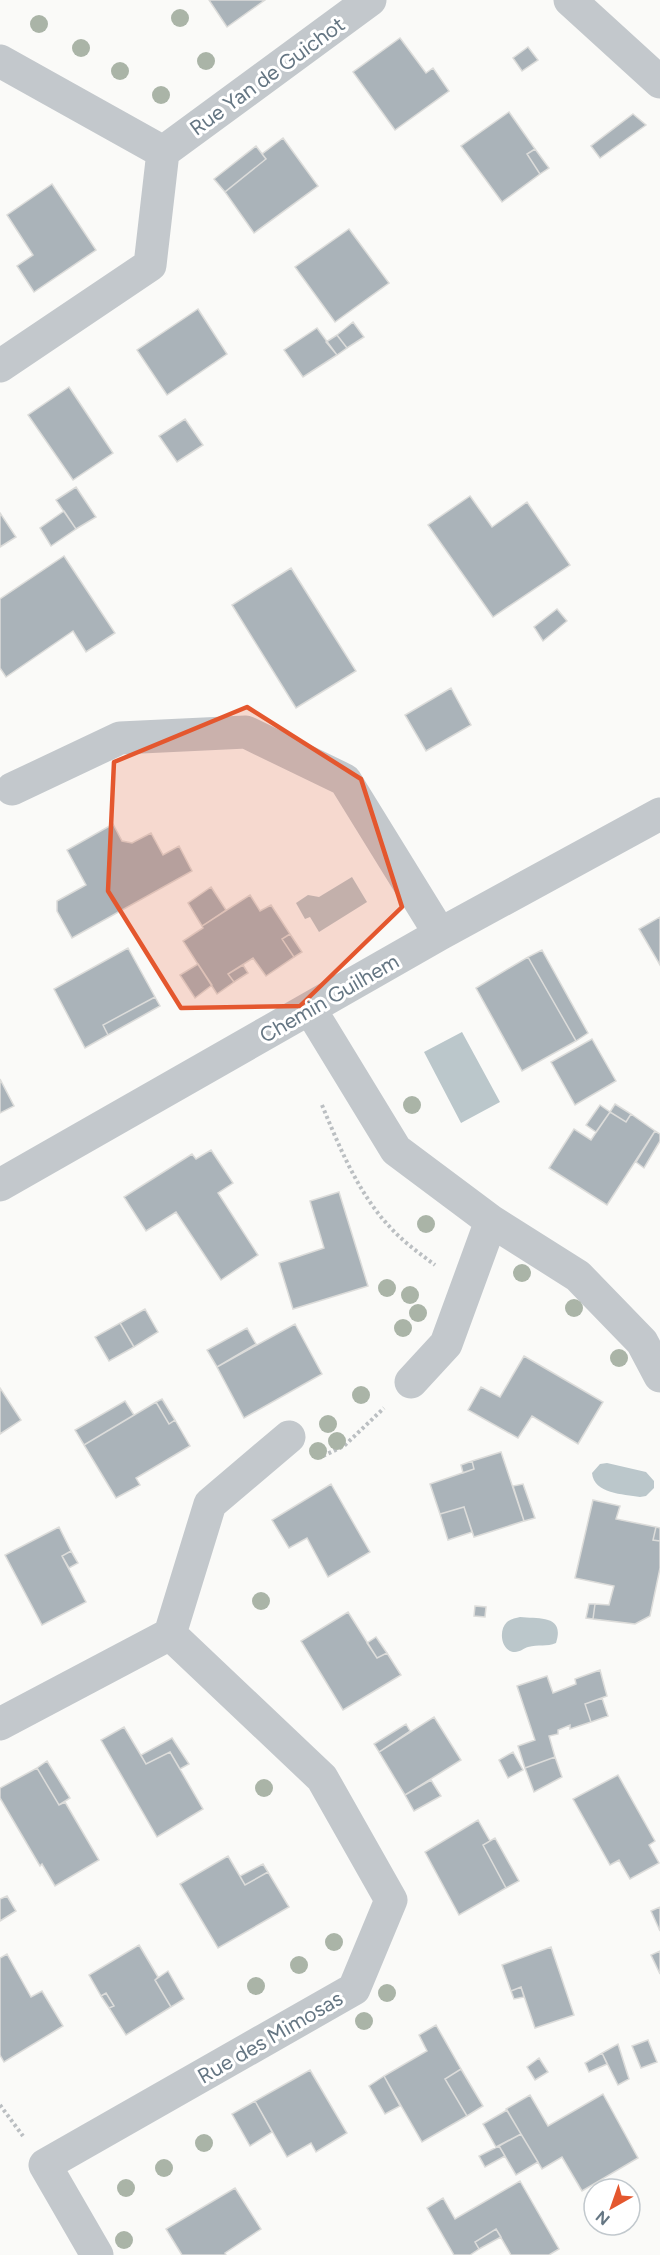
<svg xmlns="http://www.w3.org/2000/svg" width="660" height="2255" viewBox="0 0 660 2255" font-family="Figtree,sans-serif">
	<rect width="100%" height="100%" fill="#fafaf8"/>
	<!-- water -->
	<path fill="#bbc7cb" d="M352,877L367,902L319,932L310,917L305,919L296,903L308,895L319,897Z
		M462,1032L500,1102L461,1123L424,1052Z
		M607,1463L646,1472L654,1481V1488L646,1496L640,1497C623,1494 594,1494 592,1473L600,1464Z
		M520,1617C540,1619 565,1615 556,1643C547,1647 538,1644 528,1647C524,1648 520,1652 515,1652C501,1652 498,1630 507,1622C510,1619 516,1618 520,1617Z"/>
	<!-- building -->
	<path fill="#aab3b9" stroke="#dcdcda" stroke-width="1.5" d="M209,0H265L227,27Z
		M400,38L426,73L433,68L449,91L395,130L353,72Z
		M528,47L538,60L522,71L513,58Z
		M509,112L535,149L527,154L540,174L502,202L461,146Z
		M633,114L646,125L600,158L591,146Z
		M283,138L318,186L254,233L225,192L266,159L262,154Z
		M256,146L266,159L225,192L214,179Z
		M535,149L549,168L540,174L527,154Z
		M52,184L96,250L34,292L17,266L33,255L7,215Z
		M349,229L389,283L335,322L295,267Z
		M198,309L227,354L167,395L137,350Z
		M353,322L364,337L347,348L337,335Z
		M317,328L337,355L303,377L284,350Z
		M337,335L347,348L337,355L326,342Z
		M69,387L113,453L73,480L28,415Z
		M185,419L203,445L177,462L159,436Z
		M76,487L96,517L76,529L56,500Z
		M470,496L492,527L527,502L570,565L493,617L428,525Z
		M64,511L76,529L51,546L40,528Z
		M0,513L16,537L0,547Z
		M64,556L115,633L86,652L73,631L6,677L0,668V599Z
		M291,568L356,671L296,708L232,605Z
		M557,609L567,621L543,641L534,627Z
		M451,688L471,725L426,751L405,715Z
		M113,824L122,841L132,843L151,833L163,855L179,846L192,871L72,938L57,911V901L86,885L67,850Z
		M211,887L226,910L202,926L188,903Z
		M250,895L260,911L271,905L290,934L282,939L294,957L266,976L253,958L228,974L234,982L217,994L183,941L203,928L202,926Z
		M660,917V965L639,929Z
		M290,934L302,952L294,957L282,939Z
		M128,948L155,997L103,1025L108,1035L85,1048L54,989Z
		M542,950L588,1033L576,1041L528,957Z
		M528,957L576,1041L522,1071L476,988Z
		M198,964L212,985L195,998L180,975Z
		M243,965L248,973L234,982L228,974Z
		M155,997L160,1006L108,1035L103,1025Z
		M592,1039L616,1081L575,1105L551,1062Z
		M0,1079L14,1106L0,1113Z
		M615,1104L631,1114L626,1122L610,1112Z
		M600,1105L610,1112L596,1132L586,1125Z
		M610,1112L626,1122L631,1114L655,1131L607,1205L549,1168L574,1129L591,1140Z
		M655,1131L660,1134V1141L644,1168L636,1162Z
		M211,1150L233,1183L218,1193L258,1255L221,1280L176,1212L146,1231L124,1197L192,1154L196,1159Z
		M339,1192L368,1286L293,1309L279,1263L324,1248L310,1201Z
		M145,1309L158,1332L134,1347L120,1323Z
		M120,1323L134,1347L109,1361L95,1337Z
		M295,1324L322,1374L244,1418L217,1367Z
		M247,1328L256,1344L217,1367L207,1350Z
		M524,1356L603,1402L578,1444L532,1416L518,1438L468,1410L481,1387L500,1397Z
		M0,1388L21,1420L0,1434Z
		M162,1399L175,1420L169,1424L156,1402Z
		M125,1401L134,1415L84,1445L75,1430Z
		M156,1402L169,1424L175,1420L190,1446L136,1478L140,1485L116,1498L84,1445Z
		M501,1452L524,1521L474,1537L464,1507L440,1514L430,1484L474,1469L472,1461Z
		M472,1461L474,1469L463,1473L461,1465Z
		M331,1484L370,1552L328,1577L307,1538L289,1548L272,1520Z
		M523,1484L535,1518L524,1521L513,1486Z
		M593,1500L620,1506L616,1519L656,1527L653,1540L660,1541V1568L650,1616L635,1624L593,1619L595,1604L609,1605L614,1586L575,1578Z
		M464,1507L472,1532L448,1540L440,1514Z
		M59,1527L71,1551L62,1556L86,1602L42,1625L5,1555Z
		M656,1527L660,1528V1541L653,1540Z
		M71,1551L78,1563L69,1568L62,1556Z
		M589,1604H595L593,1619L586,1618Z
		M475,1606L486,1607L485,1617L474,1616Z
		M348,1612L377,1658L387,1653L401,1675L343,1710L301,1641Z
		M376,1637L387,1653L377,1658L367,1643Z
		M600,1670L607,1696L585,1704L591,1722L570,1729V1725L558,1730V1734L549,1736L555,1757L525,1768L518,1746L535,1740L517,1686L547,1676L553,1693L576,1684L575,1679Z
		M602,1698L608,1716L591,1722L585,1704Z
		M434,1717L461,1760L405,1795L379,1752Z
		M406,1724L410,1731L379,1752L374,1744Z
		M124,1727L146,1764L170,1752L203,1809L157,1837L101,1740Z
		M172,1738L189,1764L180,1769L170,1752L146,1764L141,1755Z
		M513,1752L523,1770L508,1778L499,1760Z
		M555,1757L562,1777L534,1792L525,1768Z
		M47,1761L70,1798L59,1805L37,1768Z
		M37,1768L59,1805L65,1802L99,1860L55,1886L42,1864L40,1866L0,1798V1788Z
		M618,1775L655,1841L649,1845L659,1863L630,1879L619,1860L610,1865L573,1799Z
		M431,1780L441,1796L414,1811L405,1795Z
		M478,1820L490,1841L483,1845L506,1888L459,1915L425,1852Z
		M495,1838L519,1881L506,1888L483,1845Z
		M228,1856L245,1885L268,1872L289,1907L218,1948L180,1884Z
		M263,1864L268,1872L245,1885L240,1876Z
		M7,1896L16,1911L0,1921V1899Z
		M660,1907V1931L651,1911Z
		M139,1945L158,1977L155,1980L171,2007L126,2035L109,2008L114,2006L106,1993L101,1996L89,1975Z
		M551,1947L574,2015L535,2028L521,1987L511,1991L502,1965Z
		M660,1951V1974L651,1955Z
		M7,1954L31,1997L42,1991L63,2026L4,2062L0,2055V1958Z
		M168,1971L184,1999L171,2007L155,1980Z
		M521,1987L524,1997L514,1999L511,1991Z
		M106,1993L114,2006L109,2008L101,1996Z
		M436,2025L461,2069L445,2079L467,2116L422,2142L384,2076L427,2051L419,2035Z
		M648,2040L657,2062L641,2068L632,2046Z
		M618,2044L629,2079L618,2085L602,2053Z
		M602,2053L607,2064L589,2072L585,2063Z
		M539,2058L548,2072L535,2080L527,2067Z
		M461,2069L483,2106L467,2116L445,2079Z
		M310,2070L347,2133L316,2152L311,2143L287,2157L255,2101Z
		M384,2076L400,2106L385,2114L369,2086Z
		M603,2094L638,2158L582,2191L562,2157L542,2169L506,2109L530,2095L548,2126Z
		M255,2101L272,2132L250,2146L232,2114Z
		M507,2110L521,2134L496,2147L483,2124Z
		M521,2134L538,2162L516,2175L499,2146Z
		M499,2146L505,2156L485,2167L479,2156Z
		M520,2181L559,2249L549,2255H511L496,2229L475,2242L479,2249L470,2255H454L427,2208L443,2198L455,2219Z
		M235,2188L261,2229L225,2253L226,2255H182L166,2229Z
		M496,2229L501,2237L479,2249L475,2242Z"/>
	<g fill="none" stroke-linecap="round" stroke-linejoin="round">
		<!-- path -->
		<path stroke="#bbbfc2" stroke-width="4" stroke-dasharray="3 3" stroke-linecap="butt" d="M322,1105C339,1146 358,1193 389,1226C402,1241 419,1253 435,1265
			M323,1456L344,1446L384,1408
			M0,2105L23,2136"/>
		<!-- minor -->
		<path stroke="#c3c8cc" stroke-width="33" d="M570,0L660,82
			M0,61L163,152
			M0,366L150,265L163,152L370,0
			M12,789L120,738L246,732L345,780L440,934
			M310,1009L396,1150L491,1221L578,1276L642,1342L660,1376
			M0,1185L440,934L660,814
			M411,1382L446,1344L491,1221
			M170,1634L210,1504L289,1437
			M0,1724L170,1634L322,1778L391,1900L354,1989L45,2165L97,2255"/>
	</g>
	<!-- trees -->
	<g fill="#aab4a7">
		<circle cx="180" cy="18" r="9"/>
		<circle cx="39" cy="24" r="9"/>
		<circle cx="81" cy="48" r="9"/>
		<circle cx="206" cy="61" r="9"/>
		<circle cx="120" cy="71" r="9"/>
		<circle cx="161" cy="95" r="9"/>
		<circle cx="412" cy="1105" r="9"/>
		<circle cx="426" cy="1224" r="9"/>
		<circle cx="522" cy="1273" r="9"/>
		<circle cx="387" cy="1288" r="9"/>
		<circle cx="410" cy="1295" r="9"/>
		<circle cx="574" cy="1308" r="9"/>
		<circle cx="418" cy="1313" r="9"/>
		<circle cx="403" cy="1328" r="9"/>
		<circle cx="619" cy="1358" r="9"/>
		<circle cx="361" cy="1395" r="9"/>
		<circle cx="328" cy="1424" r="9"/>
		<circle cx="337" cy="1441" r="9"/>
		<circle cx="318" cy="1451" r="9"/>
		<circle cx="261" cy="1601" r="9"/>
		<circle cx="264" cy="1788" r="9"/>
		<circle cx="334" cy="1942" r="9"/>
		<circle cx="299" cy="1965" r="9"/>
		<circle cx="256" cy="1986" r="9"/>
		<circle cx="387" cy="1993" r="9"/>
		<circle cx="364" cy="2021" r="9"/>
		<circle cx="204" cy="2143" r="9"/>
		<circle cx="164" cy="2168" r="9"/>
		<circle cx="126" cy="2188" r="9"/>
		<circle cx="124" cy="2240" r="9"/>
	</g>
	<!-- marked area -->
	<path fill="#e4572e" fill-opacity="0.2" stroke="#e4572e" stroke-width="4.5" stroke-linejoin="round" d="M247,707L361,779L402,907L300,1006L181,1008L108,891L114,762Z"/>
	<g text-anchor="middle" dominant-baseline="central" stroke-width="6" stroke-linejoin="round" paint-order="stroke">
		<!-- street labels -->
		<g font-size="21" fill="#657683" stroke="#fff">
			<text transform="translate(267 76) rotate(-36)">Rue Yan de Guichot</text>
			<text transform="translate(329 998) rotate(-30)">Chemin Guilhem</text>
			<text transform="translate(270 2037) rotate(-30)">Rue des Mimosas</text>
		</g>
	</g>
	<!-- north arrow -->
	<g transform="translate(612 2207) rotate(220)"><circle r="28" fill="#ffffff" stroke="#c1c8cd" stroke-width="1.5"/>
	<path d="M0-4.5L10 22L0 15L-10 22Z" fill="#e4572e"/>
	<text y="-9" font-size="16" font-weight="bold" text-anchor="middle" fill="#657683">N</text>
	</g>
</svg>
